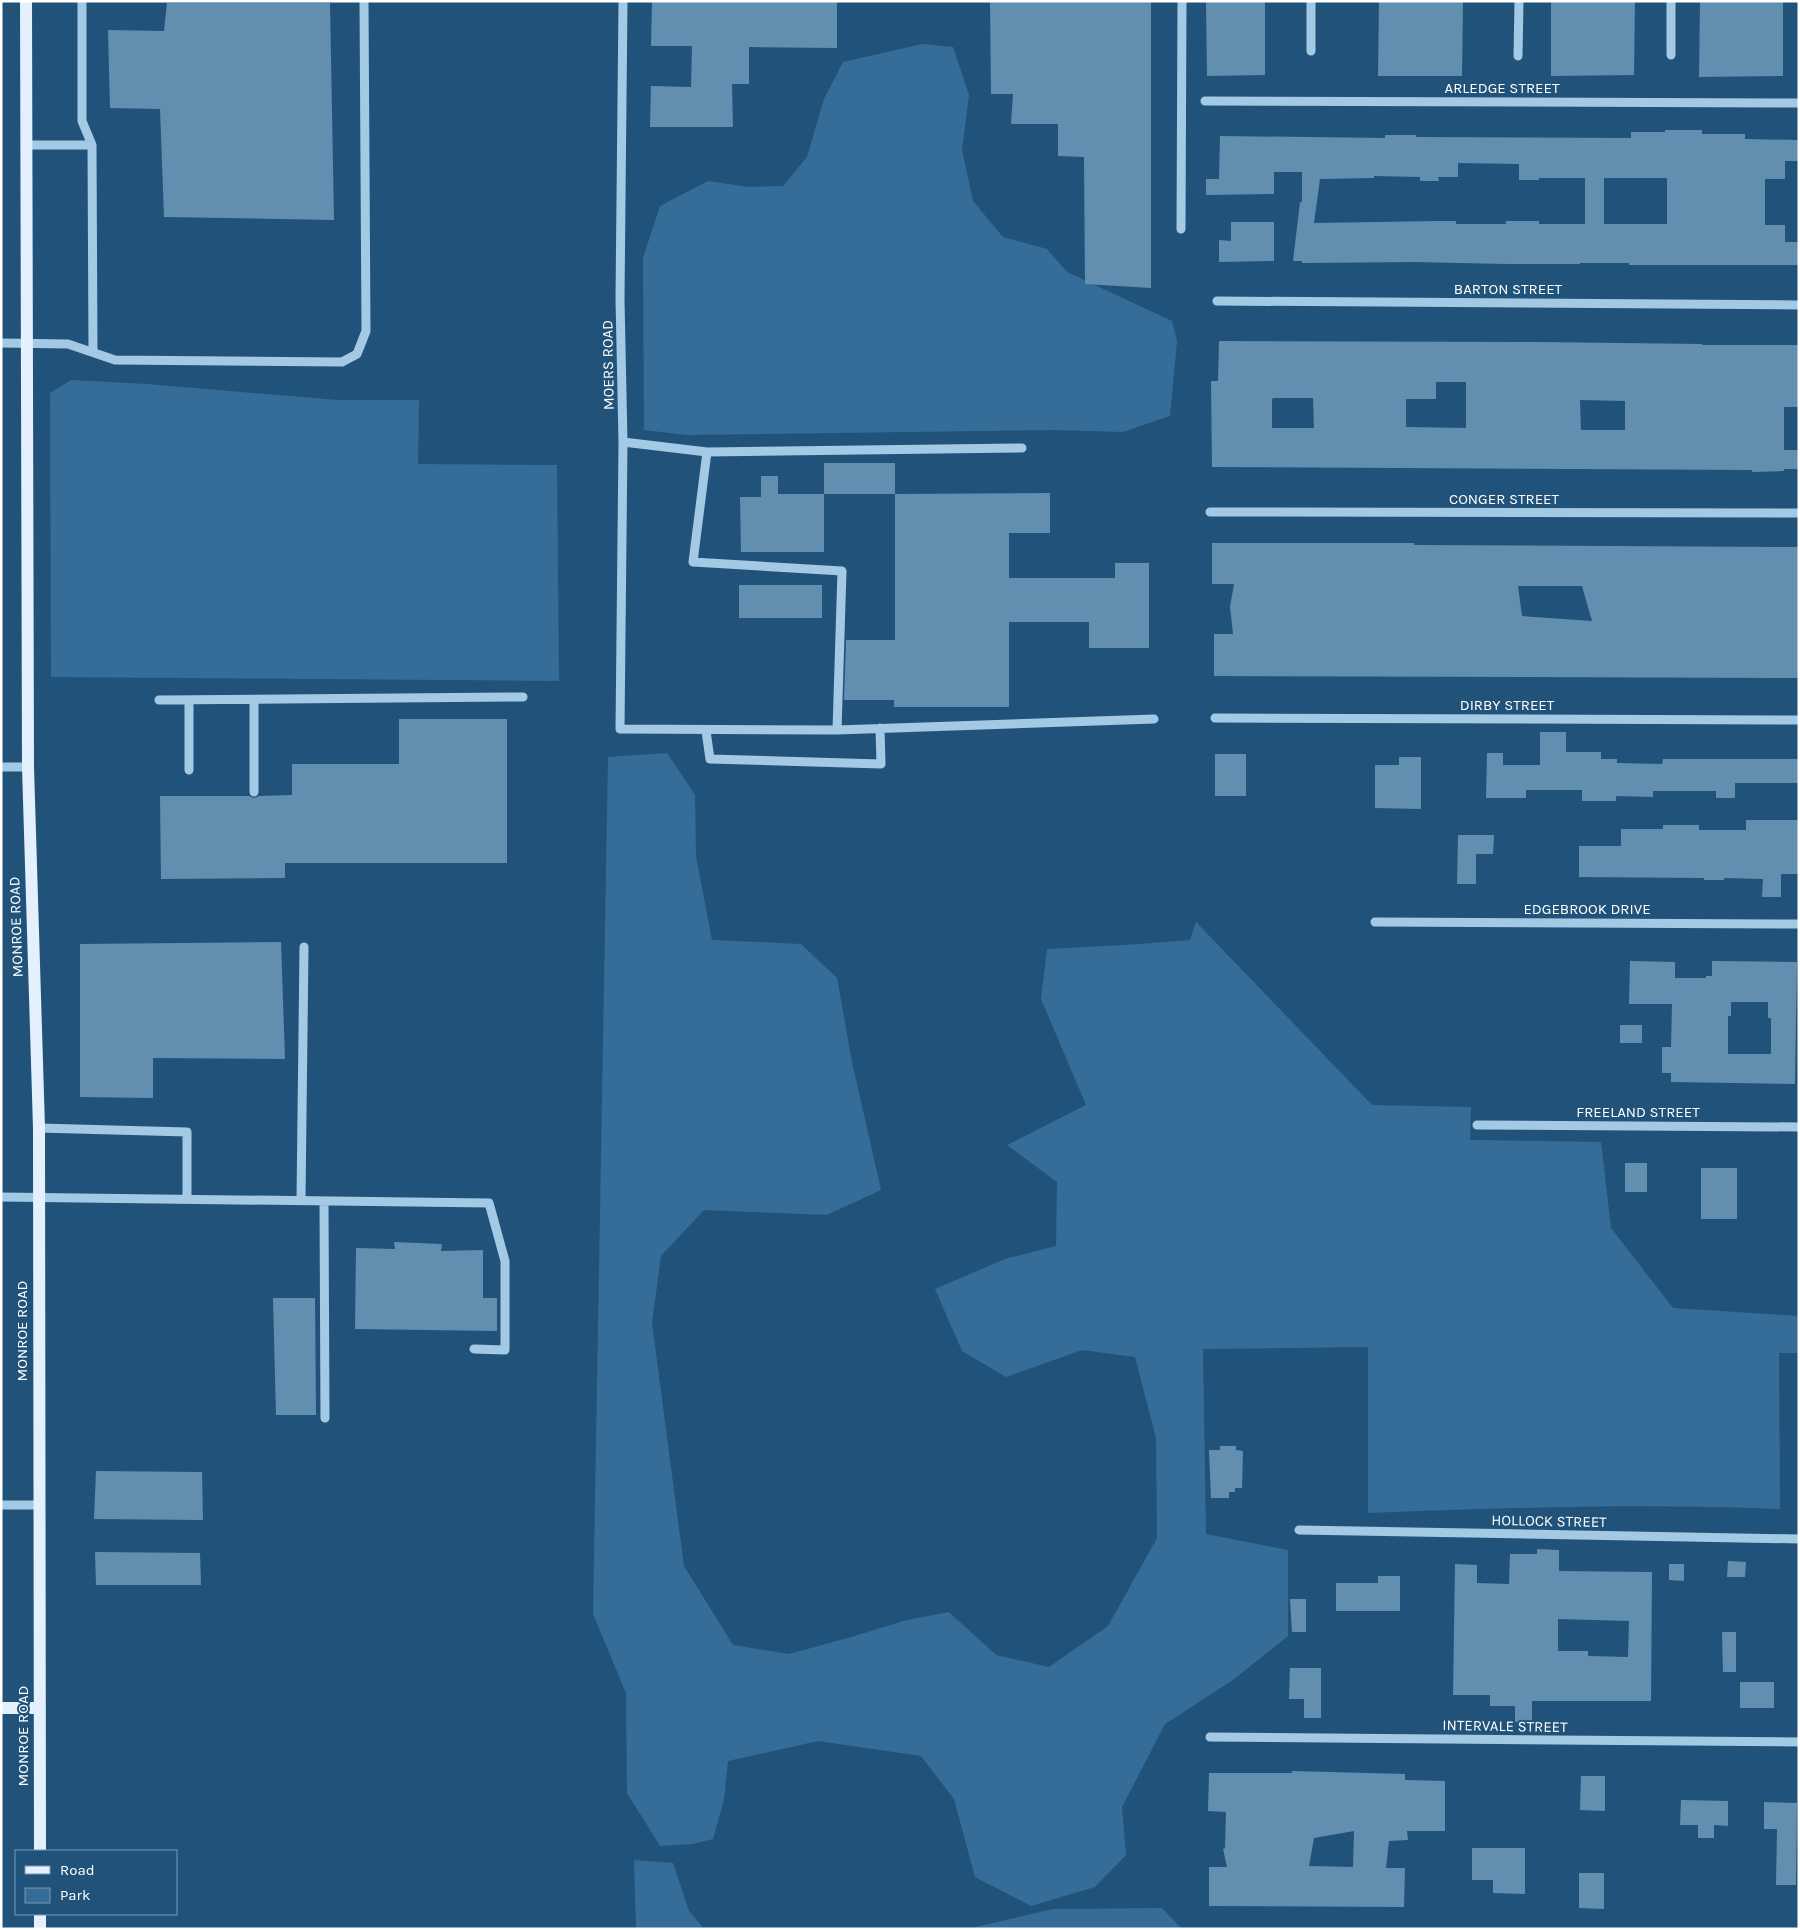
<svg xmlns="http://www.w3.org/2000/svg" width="1800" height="1930" viewBox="0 0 1800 1930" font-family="Karla,sans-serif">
	<rect width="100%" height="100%" fill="#21537a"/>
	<!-- green -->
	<path fill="#356d98" d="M922,44L953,47L969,95L962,150L973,201L1003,237L1047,249L1067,272L1172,321L1177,341L1170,416L1123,432L1052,430L686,435L644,430L643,258L660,206L708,181L748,187L783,186L807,157L824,99L843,62Z
		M71,380L147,384L338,400H419L418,464L557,465L559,681L51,677L50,393Z
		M667,753L695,795L696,856L712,940L801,944L837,978L852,1062L881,1190L827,1215L704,1210L661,1256L652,1323L684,1566L733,1645L789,1654L848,1638L907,1620L949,1612L996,1655L1049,1667L1108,1626L1157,1538L1156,1438L1135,1357L1082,1350L1006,1377L962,1351L935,1289L1005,1259L1056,1246L1057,1182L1007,1145L1086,1105L1041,999L1047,949L1140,944L1190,940L1196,922L1372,1105L1471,1107L1470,1140L1601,1142L1611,1228L1673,1308L1799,1316V1353H1779L1780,1509C1642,1503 1505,1508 1368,1513V1347L1203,1349L1206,1534L1288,1550V1636L1233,1680L1165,1724L1122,1807L1126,1855L1095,1887L1031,1906L975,1877L954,1799L921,1756L818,1741L728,1761L724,1800L713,1839L693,1844L660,1846L627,1793L626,1693L593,1614L608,757Z
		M634,1860L673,1863L689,1911L704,1929H636Z
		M1162,1908L1182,1929H967L1053,1909Z"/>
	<!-- building -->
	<path fill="#628fb0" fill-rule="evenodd" d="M652,1H837V48L749,47V84H732L733,127H650L651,86L691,87L692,46H651Z
		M990,1H1151V288L1085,284L1084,157L1058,156V124H1011L1013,94H991Z
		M1206,1H1265V75L1207,76Z
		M1379,1H1463L1462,76H1378Z
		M1551,1H1635L1634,75L1551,76Z
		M1700,1H1783V76L1699,77Z
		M167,3H330L334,220L164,217L160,109L110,108L108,30L164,31Z
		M1665,130H1702V134H1745V139L1799,140V161H1785V179H1765V225H1785V242H1799V265H1629V263H1580V264H1506L1415,262L1302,263V261H1293L1300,202H1302V172H1274V194L1206,195V179H1219L1220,136L1385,138V135H1416V137L1631,138V132H1665ZM1458,163L1519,164V180H1539V178H1585V224H1539V221H1506V224H1456V221H1437L1314,223L1320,179L1374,178V176L1420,177V181H1439L1438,177H1458ZM1604,178H1667V224H1604Z
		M1231,222H1274V261L1219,262V240L1231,241Z
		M1219,341L1538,342L1702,344V345H1799V407H1784V450H1799V469H1784V471L1752,472V470L1212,467L1211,381H1218ZM1436,382H1466V428L1406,427V399H1436ZM1274,398H1313L1314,428H1272V399ZM1580,400L1625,401V430H1581Z
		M824,463H895V494H824Z
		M761,476H778V494H824V552H741L740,497H761Z
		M1050,493V533H1009V578H1115V563H1149V648H1089V622H1009V707H894V700H844L846,640H895V494Z
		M1212,543H1414V545L1799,547V678L1214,676V634H1233L1230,607L1234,584H1212ZM1518,586H1582L1592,621L1522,616Z
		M739,585H822V618H739Z
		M399,719H507V863H285V878L161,879L160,796H249L254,798L259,796L292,795V764H399Z
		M1540,732H1566V752H1601V759H1617V763L1662,764L1663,759H1799V783H1735V798H1716V791H1653V797L1616,796V801H1582V790H1526V798H1486L1487,753H1503V765H1540Z
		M1215,754H1246V796H1215Z
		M1399,757H1421V809L1375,808V765H1399Z
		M1746,820H1799V874H1781V897H1762L1763,879L1724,878V880H1704V878L1579,877V846H1621V829H1663V825H1699V830H1746Z
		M1458,835H1494L1493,854H1476V884H1457Z
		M281,942L285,1059L153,1058V1098L80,1097V944Z
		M1630,961L1675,962V978H1706V976H1712V961L1797,962L1795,1084L1671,1082V1073H1662V1047H1671L1672,1004H1629ZM1731,1002H1768V1018H1771V1054H1728V1016H1731Z
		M1620,1025H1642V1043H1620Z
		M1625,1163H1647V1192H1625Z
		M1701,1168H1737V1219H1701Z
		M394,1242L442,1244L441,1251L483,1250V1298H497V1331L355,1329L356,1248L395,1249Z
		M273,1298H315L316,1415H276Z
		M1220,1446H1236V1450L1243,1451L1242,1488H1235V1492H1229V1498H1211L1209,1450H1220Z
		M96,1471L202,1472L203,1520L94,1519Z
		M1537,1549L1559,1550V1571L1652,1572L1651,1701H1532V1722H1515V1706H1490V1695H1453L1455,1564L1477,1565V1583L1509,1584L1510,1554H1537ZM1558,1619L1629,1621L1628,1657L1588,1656V1651H1558Z
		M95,1552L200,1553L201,1585H96Z
		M1728,1561L1746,1562L1745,1577H1727Z
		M1669,1564H1684V1581L1669,1580Z
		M1378,1576H1400V1611H1336V1583H1378Z
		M1290,1599H1306V1632H1292Z
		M1722,1632H1736V1672H1723Z
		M1290,1668H1321V1718H1304V1699H1289Z
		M1740,1682H1774V1708H1740Z
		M1292,1771L1405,1774V1780L1445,1781V1831H1407L1408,1840L1389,1841L1386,1868H1405L1404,1907L1209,1906V1867H1227L1223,1849L1225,1848L1226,1812L1208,1811L1209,1773H1292ZM1354,1831L1353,1867L1309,1866L1314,1838Z
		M1581,1776H1605V1811L1580,1810Z
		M1681,1800L1728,1801V1826L1714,1825V1838H1698V1825H1680Z
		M1764,1802L1797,1803L1796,1885H1776L1777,1829H1764Z
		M1472,1848H1525V1894L1493,1893V1880H1472Z
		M1579,1873H1604V1909L1579,1908Z"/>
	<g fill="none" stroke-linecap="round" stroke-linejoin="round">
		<!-- minor -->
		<path stroke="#a3c9e5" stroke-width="9" d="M82,1V121L92,145L93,352
			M623,1L620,299L623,442L620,729L837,730L1154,719
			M1311,1V51
			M1671,55V1
			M1518,56L1519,1
			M1205,101L1799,103
			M27,145H92
			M1181,229L1182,1
			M1217,301L1799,305
			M1,343L68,344L115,360L342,362L357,354L366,331L364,1
			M623,442L707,452L1022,448
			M707,452L693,562L842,571L837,730
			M1210,512L1799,513
			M159,700L523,697
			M1215,718L1799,720
			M706,731L710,759L881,764L880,728
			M1,767H28
			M189,770V700
			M254,792V700
			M1375,922L1799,924
			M1477,1125L1799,1127
			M39,1128L187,1132V1199
			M1,1197L489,1203L505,1261V1350L474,1349
			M301,1200L304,947
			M324,1201L325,1418
			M1,1505H39
			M1299,1530L1799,1539
			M1210,1737L1799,1742"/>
		<!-- major -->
		<path stroke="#e4f0fd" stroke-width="12" d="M26,1L28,767L39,1128L40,1851
			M1,1708H40
			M40,1914V1929"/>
	</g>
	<g text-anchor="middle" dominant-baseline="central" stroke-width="4" stroke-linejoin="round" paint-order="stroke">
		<!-- street labels -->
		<g font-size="15" fill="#fff" stroke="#21537a">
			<text x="1502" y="88">ARLEDGE STREET</text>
			<text x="1508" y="289">BARTON STREET</text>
			<text transform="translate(608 365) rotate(-91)">MOERS ROAD</text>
			<text x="1504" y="499">CONGER STREET</text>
			<text x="1507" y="705">DIRBY STREET</text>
			<text x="1587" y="909">EDGEBROOK DRIVE</text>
			<text transform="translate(16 927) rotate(-92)">MONROE ROAD</text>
			<text x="1638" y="1112">FREELAND STREET</text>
			<text transform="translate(22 1331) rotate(-90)">MONROE ROAD</text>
			<text transform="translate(1549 1521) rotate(1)">HOLLOCK STREET</text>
			<text transform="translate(1505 1726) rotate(1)">INTERVALE STREET</text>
			<text transform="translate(23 1736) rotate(-90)">MONROE ROAD</text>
		</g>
	</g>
	<!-- border -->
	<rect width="1800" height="1930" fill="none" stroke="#ffffff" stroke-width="5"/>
	<!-- legend -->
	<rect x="15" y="1850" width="162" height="65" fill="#21537a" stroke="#7a98af"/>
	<rect x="25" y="1866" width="25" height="8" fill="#e4f0fd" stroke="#7a98af"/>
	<text x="60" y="1875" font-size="15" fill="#ffffff">Road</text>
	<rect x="25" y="1888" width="25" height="15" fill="#356d98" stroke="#7a98af"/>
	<text x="60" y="1900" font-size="15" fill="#ffffff">Park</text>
</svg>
